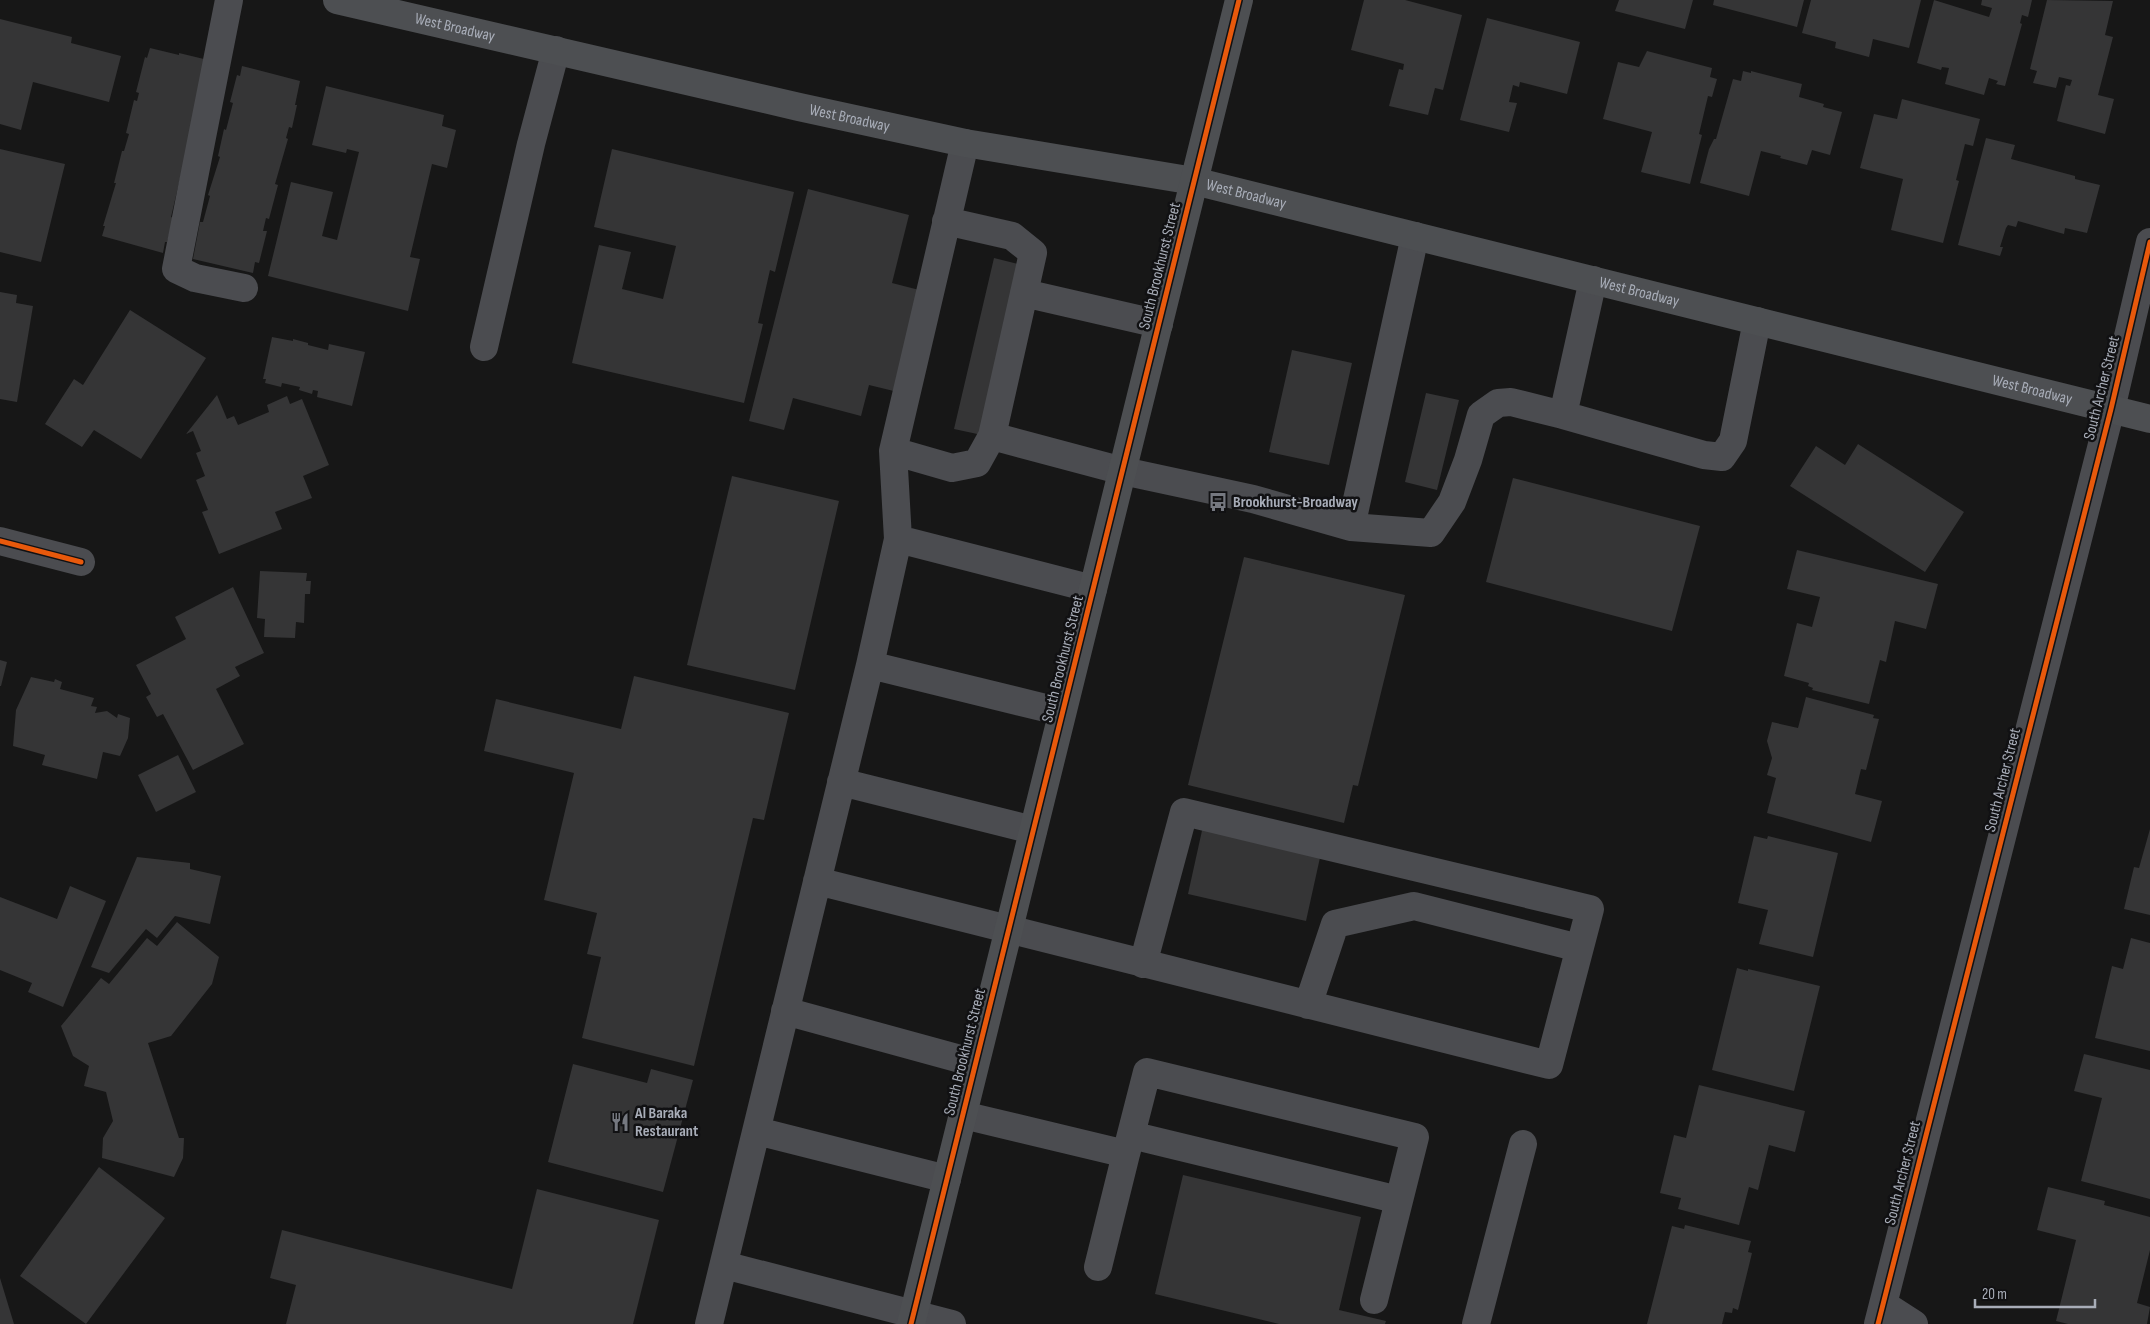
<svg xmlns="http://www.w3.org/2000/svg" width="2150" height="1324" viewBox="0 0 2150 1324" font-family="'Sofia Sans Condensed',sans-serif">
	<rect width="100%" height="100%" fill="#171717"/>
	<!-- building -->
	<path fill="#353536" d="M1364,0H1405L1462,15L1443,90L1435,88L1428,115L1389,106L1399,69L1403,70L1404,64L1351,50Z
		M1619,0H1693L1685,29L1615,11Z
		M1714,0H1804L1797,27L1713,5Z
		M1811,0H1921L1909,48L1873,39L1869,57L1835,48L1836,42L1802,33Z
		M1934,0L1989,17L1992,8L1981,5L1982,0H2032L2028,17L2022,15L2020,23L2022,24L2005,86L1996,84L1998,81L1989,78L1984,95L1945,84L1949,68L1942,67L1941,70L1917,63Z
		M2047,0L2113,1L2105,35L2113,37L2098,95L2114,99L2105,134L2057,121L2066,85L2070,86L2072,80L2059,77L2056,88L2033,83L2037,71L2030,69Z
		M1487,18L1580,42L1567,94L1520,82L1519,87L1513,85L1509,102L1517,103L1509,132L1460,120Z
		M0,19L72,37L71,43L121,56L109,102L33,82L21,130L0,124Z
		M150,48L179,55V53L208,60L171,217L174,218L167,242H165L163,253L102,236L105,226H103L116,183H114L122,151H124L129,134L126,133L134,100L137,101L139,93L136,92L145,57L147,58Z
		M1647,51L1712,68L1710,77L1717,79L1712,97L1708,96L1699,134L1702,135L1690,184L1641,172L1652,132L1603,119L1618,62L1639,67Z
		M242,66L300,81L295,105H297L292,128L289,127L286,138L288,139L275,184L278,185L269,219L266,218L263,231H267L259,263L255,262L253,273L193,259L200,222H203L210,196L208,195L220,157L218,156L224,129L226,130L233,103L230,102L237,75L240,76Z
		M1743,71L1751,73V71L1802,84L1799,97L1824,104L1823,107L1842,112L1830,155L1812,150L1807,165L1780,158L1781,156L1761,151L1749,196L1700,183L1709,149L1714,139H1716L1733,79L1741,81Z
		M326,86L444,115L442,126L456,130L447,168L432,164L410,257L420,259L408,311L268,276L291,182L333,192L322,236L337,240L359,152L347,149L346,153L312,145Z
		M1902,99L1980,119L1973,146L1965,144L1956,180L1959,181L1943,243L1891,230L1903,179L1860,168L1874,114L1897,119Z
		M1986,138L2015,145L2011,159L2075,176V179L2100,185L2087,233L2065,228L2064,234L2018,221L2016,227L2008,225L2006,228L2000,247H2003L2000,256L1958,245Z
		M0,149L65,164L41,262L0,252Z
		M612,149L794,192L775,272L770,270L758,323L763,324L744,403L572,363L599,245L631,252L622,289L663,299L676,246L594,227Z
		M808,189L909,215L892,283L927,292L902,393L869,385L861,416L793,398L784,430L749,421Z
		M994,258L1022,265L982,435L954,429Z
		M0,292L17,295L16,303L33,306L17,402L0,399Z
		M130,310L206,358L141,459L94,430L82,447L45,424L74,379L83,385Z
		M272,337L293,341V339L308,343V345L328,350L329,344L365,352L352,406L317,397L318,391L313,390L312,394L299,390L300,387L282,383L281,387L265,383L266,379H263Z
		M1292,350L1352,363L1329,465L1269,452Z
		M1426,393L1459,400L1437,490L1405,482Z
		M217,395L227,419L234,416L238,425L269,412L267,405L287,396L290,404L302,399L329,465L303,476L312,498L275,512L282,529L219,554L202,512L208,510L196,480L205,476L196,453L201,451L193,431L186,434Z
		M1858,444L1964,512L1925,572L1790,486L1816,446L1845,465Z
		M732,476L839,501L795,690L687,665Z
		M1513,478L1700,526L1672,631L1486,582Z
		M1797,550L1938,584L1926,629L1895,621L1886,662L1880,660L1869,704L1812,690L1813,688L1808,686L1809,683L1784,676L1797,623L1812,627L1820,597L1787,589Z
		M1244,557L1405,595L1358,786L1353,785L1344,823L1188,785Z
		M260,571L307,573L306,581H311L310,594H305L304,623L296,622L295,638L264,637L265,619L257,618Z
		M233,587L264,653L235,667L240,676L216,689L244,744L193,770L163,714L157,717L146,697L151,694L136,665L186,639L175,617Z
		M0,660L7,662L1,686H0Z
		M634,676L789,713L764,820L753,818L694,1066L582,1038L601,957L587,954L597,913L544,900L574,773L484,751L496,699L621,729Z
		M31,677L54,682L55,679L62,682L60,689L94,698L91,706L97,707L95,713L107,711L117,718L118,714L130,718L128,738L120,756L103,752L97,779L42,765L45,755L13,746L16,710Z
		M1806,697L1874,715L1873,718L1879,719L1866,770L1861,769L1855,794L1882,801L1871,842L1767,813L1776,778L1767,775L1772,758L1767,741L1772,722L1798,728Z
		M178,755L196,792L156,812L138,775Z
		M1203,826L1321,853L1306,921L1188,894Z
		M2150,829V915L2124,909L2134,867L2139,868Z
		M1754,836L1767,839L1768,836L1838,853L1813,957L1759,944L1768,910L1738,903Z
		M137,857L190,863V869L221,876L210,924L175,916L157,938L146,929L109,973L91,967Z
		M70,886L106,901L63,1007L28,992L32,983L0,970V897L57,919Z
		M177,922L219,957L212,984L171,1036L148,1043L179,1138H184L183,1158L174,1177L102,1158L103,1138L113,1121L106,1092L84,1086L89,1066L73,1056L61,1026L101,978L109,984L147,938L157,946Z
		M2131,938L2150,943V1051L2095,1038L2112,966L2123,969Z
		M1737,968L1748,971V969L1820,986L1794,1091L1712,1070Z
		M2084,1054L2150,1070V1199L2081,1181L2102,1098L2074,1091Z
		M573,1064L647,1083L651,1069L693,1080L663,1192L548,1162Z
		M1699,1085L1805,1111L1795,1152L1769,1145L1758,1190L1749,1187L1739,1225L1678,1209L1681,1198L1660,1193L1674,1135L1686,1138Z
		M99,1167L165,1218L86,1324L20,1276Z
		M1183,1175L1361,1217L1339,1310L1386,1321L1385,1324H1279L1155,1294Z
		M2048,1187L2105,1201L2104,1205L2150,1217V1250L2137,1303L2150,1307L2147,1324H2068L2056,1321L2076,1240L2037,1230Z
		M537,1189L659,1220L633,1324H286L296,1285L270,1278L282,1230L512,1289Z
		M1685,1225L1751,1241L1748,1252L1752,1253L1738,1310L1733,1308L1732,1313L1725,1312L1722,1324H1647L1672,1226L1684,1229Z
		M0,1278L14,1324H0Z"/>
	<g fill="none" stroke-linecap="round" stroke-linejoin="round">
		<!-- minor -->
		<path stroke="#4b4c50" stroke-width="28" d="M229,0L176,269L195,278L244,288
			M1024,293L1159,324
			M484,347L531,144L556,50
			M1563,415L1704,455L1722,457L1733,441L1757,321
			M992,436L1123,471L1253,499L1351,527L1431,533L1452,502L1468,460L1481,415L1498,403L1511,402L1563,415L1593,280
			M893,451L952,468L977,463L992,436L1033,253L1012,236L946,221
			M1351,527L1415,236
			M898,539L1093,589
			M0,541L81,562
			M870,665L1062,712
			M841,782L1033,830
			M817,881L1549,1065L1590,909L1184,812L1143,964
			M1308,1005L1335,924L1414,906L1579,948
			M785,1011L975,1063
			M963,1115L1126,1154L1147,1072L1415,1137L1374,1300
			M757,1131L947,1179
			M1131,1135L1399,1200
			M724,1265L952,1324
			M1098,1267L1126,1154
			M1883,1304L1914,1324
			M709,1324L870,665L898,539L893,451L965,143
			M1476,1324L1523,1144
			M1878,1324L2111,409L2150,242"/>
		<!-- major -->
		<g stroke="#4d4f52" stroke-width="28">
			<path id="s1" d="M337,0L799,107L965,143L1194,181L2150,419"/>
			<path d="M911,1324L1239,0"/>
		</g>
		<!-- cycleway casing -->
		<g stroke="#111113" stroke-width="8">
			<path id="cycleway" d="M0,541L81,562
				M911,1324L1239,0
				M1878,1324L2111,409L2150,242"/>
		</g>
		<!-- cycleway -->
		<use href="#cycleway" stroke="#e8590c" stroke-width="5"/>
	</g>
	<!-- icons -->
	<defs>
		<g id="bus-bare" transform="scale(1.5)"><path d="M-5-6H5V4H4V6H2V4H-2V6H-4V4H-5ZM-3.5-4V0h7V-4ZM-3.5 1.2v1.5H-2V1.2ZM2 1.2v1.5H3.5V1.2Z" fill="#757880" stroke="#111113" stroke-width="2.5" paint-order="stroke"/></g>
		<g id="restaurant-bare" transform="scale(1.5)"><path d="M-5-6h1v4h1v-4h1v4h1v-4h1v5L-1.5 .5V6h-2V.5L-5-1ZM5-6V6H3V1.5H1.5Q1.5-4 5-6Z" fill="#757880" stroke="#111113" stroke-width="2.5" paint-order="stroke"/></g>
	</defs>
	<g fill-rule="evenodd">
		<use href="#bus-bare" x="1218" y="502"/>
		<use href="#restaurant-bare" x="620" y="1122"/>
	</g>
	<g text-anchor="middle" dominant-baseline="central" stroke-width="5" stroke-linejoin="round" paint-order="stroke">
		<!-- street labels -->
		<g font-size="16" fill="#a8adb8" stroke="#111113">
			<text stroke="none"><textPath href="#s1" startOffset="121">West Broadway</textPath></text>
			<text stroke="none"><textPath href="#s1" startOffset="526">West Broadway</textPath></text>
			<text stroke="none"><textPath href="#s1" startOffset="930">West Broadway</textPath></text>
			<text transform="translate(1160 266) rotate(-76)">South Brookhurst Street</text>
			<text stroke="none"><textPath href="#s1" startOffset="1335">West Broadway</textPath></text>
			<text transform="translate(2102 388) rotate(-76)">South Archer Street</text>
			<text stroke="none"><textPath href="#s1" startOffset="1740">West Broadway</textPath></text>
			<text transform="translate(1063 659) rotate(-76)">South Brookhurst Street</text>
			<text transform="translate(2003 780) rotate(-76)">South Archer Street</text>
			<text transform="translate(965 1052) rotate(-76)">South Brookhurst Street</text>
			<text transform="translate(1903 1173) rotate(-76)">South Archer Street</text>
		</g>
		<!-- poi labels -->
		<g font-size="16" font-weight="bold" fill="#a8adb8" stroke="#111113" text-anchor="start">
			<text x="1233" y="502">Brookhurst-Broadway</text>
			<text x="635" y="1113">Al Baraka<tspan x="635" dy="18">Restaurant</tspan></text>
		</g>
	</g>
	<!-- scale -->
	<path d="M1975 1299v8h120v-8" fill="none" stroke="#a8adb8" stroke-width="2.5"/>
	<text x="1982" y="1299" font-size="15" fill="#a8adb8" stroke="#111113" stroke-width="4" paint-order="stroke">20 m</text>
</svg>
